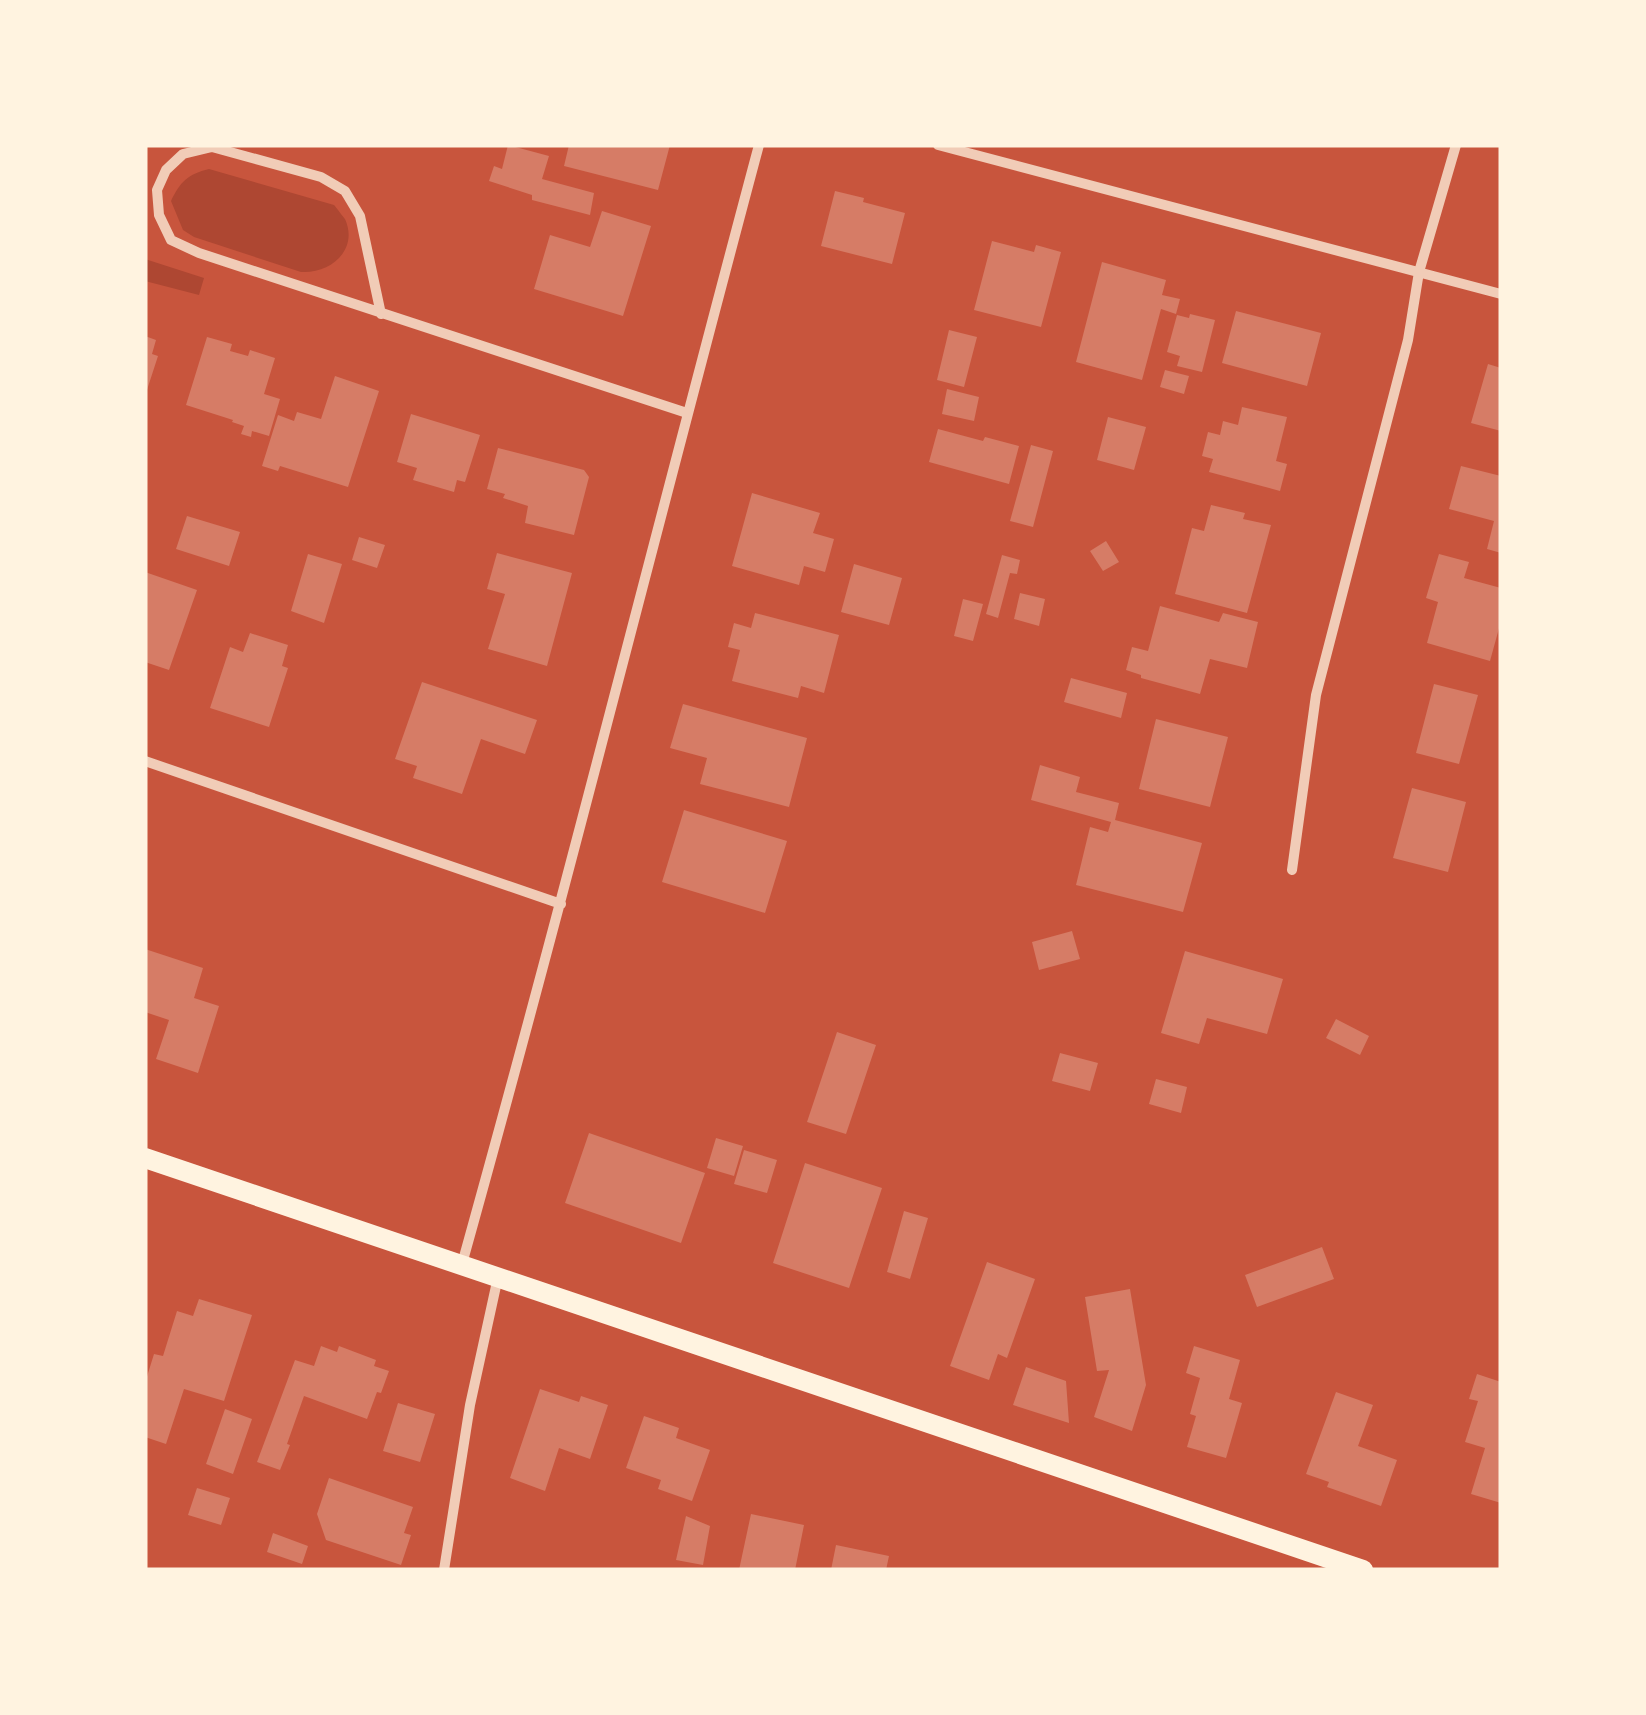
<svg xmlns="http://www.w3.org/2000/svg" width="1646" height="1715" viewBox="0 0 1646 1715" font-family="'PT Sans',sans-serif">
	<rect width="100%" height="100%" fill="#c8553d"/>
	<!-- green -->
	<path fill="#ae4732" d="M209,169L334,205C335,206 344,218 345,219C359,250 330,274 301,272L194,237L183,230L171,201C180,182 188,174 209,169Z
		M145,259L204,278L199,295L145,281Z"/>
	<!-- building -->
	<path fill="#d67c66" d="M508,145L549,156L542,179L594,193L590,215L532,200V195L489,181L494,166L502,169Z
		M569,145H670L658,190L564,166Z
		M835,191L864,198L863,202L905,213L892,264L821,246Z
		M602,211L651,226L623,316L534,289L550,235L590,247Z
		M992,241L1034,252L1036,245L1061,252L1041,327L974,310Z
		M1102,262L1166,280L1162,295L1180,299L1176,314L1161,309L1142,380L1076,362Z
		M1236,311L1321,333L1307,386L1222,363Z
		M1190,314L1215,320L1202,372L1177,366L1180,356L1167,352L1177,315L1189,318Z
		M949,330L977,337L964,387L937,380Z
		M145,336L156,340L152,354L158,356L146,393Z
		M207,337L232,344L230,351L248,356L250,350L275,358L264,394L280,399L269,436L252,431L251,437L241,434L244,426L232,422L233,420L186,405Z
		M1488,364L1501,368V431L1471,423Z
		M1165,370L1189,376L1184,394L1160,387Z
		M335,376L379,391L348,487L280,466L278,471L262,466L278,415L294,421L297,412L321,419Z
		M947,389L979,397L974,421L942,414Z
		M1242,407L1287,417L1276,461L1287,464L1280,491L1209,472L1213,459L1202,456L1208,432L1220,435L1223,421L1238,425Z
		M411,414L480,435L465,482L457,480L454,492L413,480L417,468L397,462Z
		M1108,417L1146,427L1134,470L1097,460Z
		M938,429L983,441L985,437L1019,446L1009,484L929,462Z
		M1031,445L1053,451L1033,527L1010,521Z
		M498,448L584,470L589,477L574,535L525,523L528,506L503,498L505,494L487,489Z
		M1461,466L1501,476V553L1487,549L1494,521L1449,509Z
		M752,493L820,513L813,533L834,539L825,572L804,566L799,585L732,566Z
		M1211,505L1245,513L1243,519L1271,525L1247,613L1175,594L1192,528L1204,531Z
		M187,516L240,532L229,566L176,549Z
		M359,537L385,545L377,568L352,560Z
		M1106,541L1119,562L1103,571L1090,551Z
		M497,553L572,573L547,666L488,649L505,594L487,589Z
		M308,554L342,564L324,623L291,611Z
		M1439,554L1469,562L1464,578L1501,588V621L1490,661L1427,643L1438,602L1426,598Z
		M1002,555L1020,560L1017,574L1010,573L998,618L986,614Z
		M854,564L902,578L889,625L841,612Z
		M145,572L197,590L169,670L145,662Z
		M1020,593L1045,599L1039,626L1014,619Z
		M963,599L983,604L973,641L954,636Z
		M1160,606L1219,622L1223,613L1258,622L1247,668L1210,659L1200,694L1141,678V675L1126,670L1132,647L1148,651Z
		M755,613L839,635L824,693L801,686L798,698L732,681L740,650L728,647L734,623L751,628Z
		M250,633L288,645L282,666L288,668L269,727L210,708L230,647L243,652Z
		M1071,678L1127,693L1121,718L1064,702Z
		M422,682L537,720L525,754L481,739L462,794L413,778L417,766L395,759Z
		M1434,684L1478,695L1459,764L1416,753Z
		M683,704L807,738L789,807L700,784L707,758L670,748Z
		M1156,719L1228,737L1210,807L1139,789Z
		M1040,765L1080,777L1076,792L1119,803L1115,820L1202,843L1183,912L1076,885L1090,827L1108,832L1111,822L1031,800Z
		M1412,788L1466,802L1448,872L1393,858Z
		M684,810L787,841L765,913L662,882Z
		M1072,931L1080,959L1039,970L1032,942Z
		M145,949L203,968L194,998L219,1006L198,1073L156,1059L169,1020L145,1012Z
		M1185,951L1283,979L1267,1034L1207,1018L1199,1044L1161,1033Z
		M1336,1019L1369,1036L1360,1055L1326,1038Z
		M837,1032L876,1045L846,1134L807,1122Z
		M1060,1053L1098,1063L1090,1091L1052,1081Z
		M1156,1079L1187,1087L1181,1113L1149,1104Z
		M589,1133L705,1173L681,1243L565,1203Z
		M716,1138L743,1146L734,1176L707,1168Z
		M744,1150L777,1160L767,1193L734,1184Z
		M805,1163L882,1188L849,1288L773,1263Z
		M904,1211L928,1218L910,1279L887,1272Z
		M1322,1247L1334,1279L1257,1307L1245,1275Z
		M987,1262L1035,1279L1007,1358L998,1354L989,1380L950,1366Z
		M1130,1289L1146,1385L1132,1431L1094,1417L1109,1370L1097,1371L1085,1297Z
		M199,1299L252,1315L224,1401L184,1389L166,1444L145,1437V1383L154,1354L163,1356L177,1311L193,1316Z
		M321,1346L337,1352L339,1346L376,1360L374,1366L389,1371L381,1393L377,1392L367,1419L304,1396L287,1444L290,1445L280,1470L257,1462L295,1360L314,1366Z
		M1194,1346L1240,1360L1229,1399L1242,1403L1226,1458L1187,1447L1196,1416L1190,1414L1200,1378L1186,1373Z
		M1026,1367L1066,1381L1069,1423L1013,1405Z
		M1477,1374L1501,1382V1503L1471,1494L1485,1448L1465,1442L1478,1401L1469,1399Z
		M540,1389L579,1402L581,1396L608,1405L590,1459L559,1448L545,1491L510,1478Z
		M1336,1392L1373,1405L1358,1446L1397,1460L1381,1506L1327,1487L1329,1482L1306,1474Z
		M398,1403L435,1414L420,1462L383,1451Z
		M225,1409L252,1419L233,1474L206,1464Z
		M644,1416L679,1428L676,1438L710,1450L692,1501L658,1489L661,1480L626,1468Z
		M329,1478L413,1507L404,1533L411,1535L401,1565L326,1540L317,1514Z
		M197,1488L230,1498L221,1525L188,1515Z
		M751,1514L804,1525L795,1570H739Z
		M686,1516L710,1526L703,1565L676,1560Z
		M273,1533L308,1546L302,1564L267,1552Z
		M836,1545L889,1556L886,1570H831Z"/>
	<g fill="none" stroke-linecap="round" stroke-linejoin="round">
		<!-- minor -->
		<path stroke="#f1ccb7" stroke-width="10" d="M938,145L1501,294
			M381,314L360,216L345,191L321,177L212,147L183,154L166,170L157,190L159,215L171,240L199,253L687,413
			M145,761L561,904
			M1292,870L1316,695L1408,340L1419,272L1456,145
			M462,1264C566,892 659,518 759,145
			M444,1570L470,1405L498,1277"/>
		<!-- secondary -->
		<path stroke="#fff3e0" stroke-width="20" d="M145,1158L1363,1570"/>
	</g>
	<!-- border -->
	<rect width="1646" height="1715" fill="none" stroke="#fff3e0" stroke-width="295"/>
</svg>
